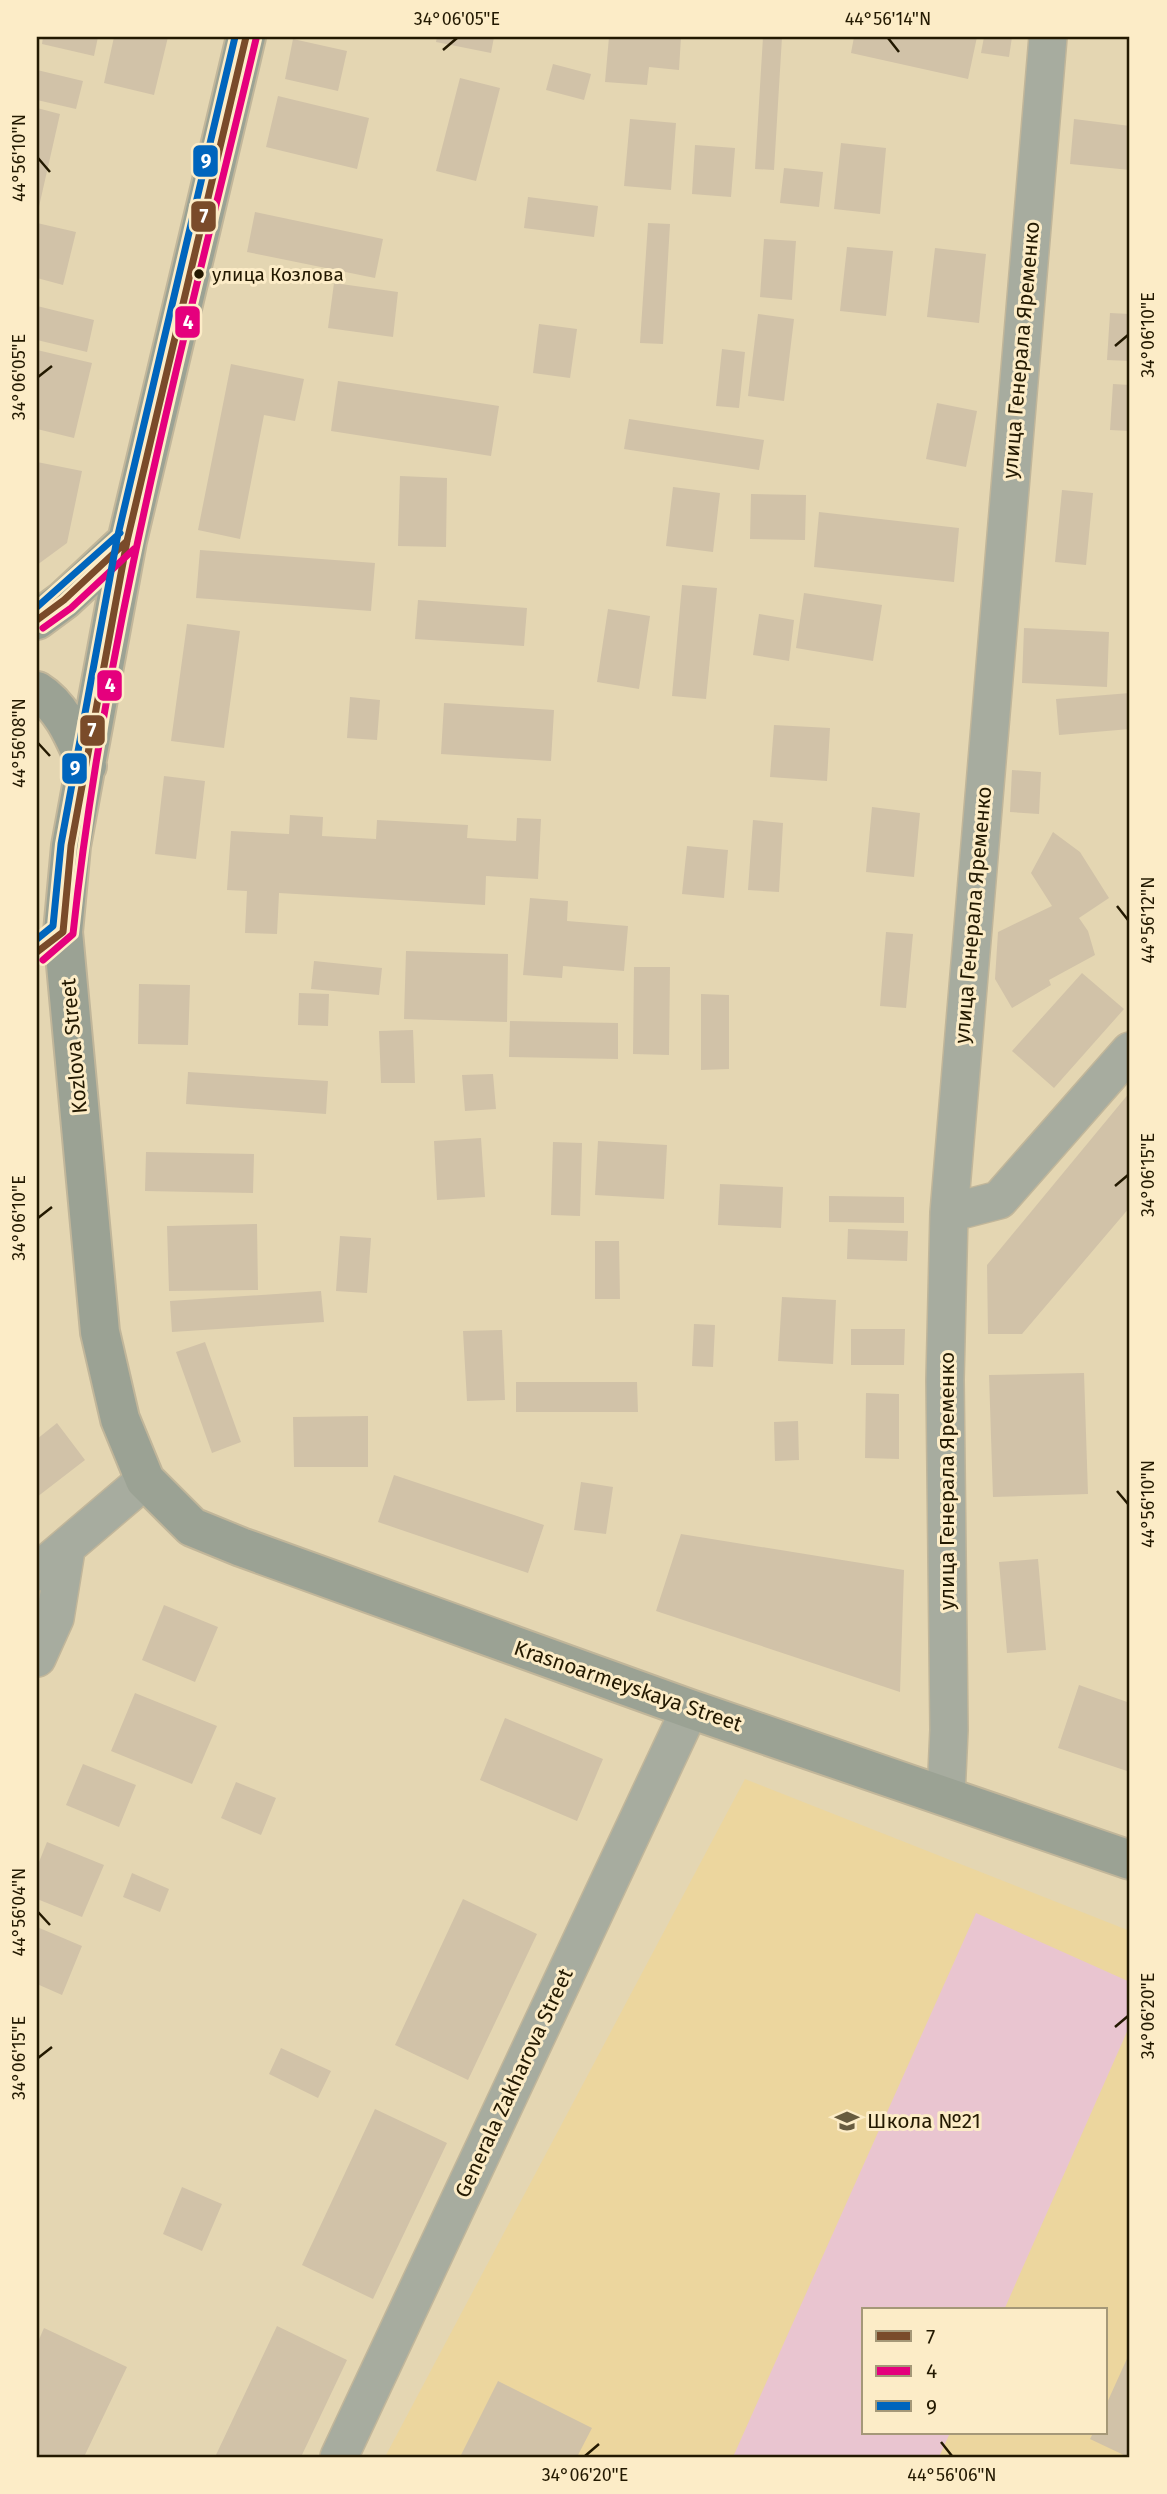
<svg xmlns="http://www.w3.org/2000/svg" width="1167" height="2494" viewBox="0 0 1167 2494" font-family="'Fira Sans',sans-serif">
	<rect width="100%" height="100%" fill="#e4d6b2"/>
	<!-- built -->
	<path fill="#ecd69e" fill-rule="evenodd" d="M745,1779L1130,1931V2457H385ZM864,2310H1106V2433H864Z"/>
	<!-- green -->
	<path fill="#e9c5d0" d="M976,1913L1130,1982V2025L1004,2310H864V2433H950L939,2457H733Z"/>
	<!-- building -->
	<path fill="#d1c2a8" d="M43,37H98L94,56L42,44Z
		M114,37H168L154,95L104,83Z
		M437,37H494L491,53L436,42Z
		M609,37H681L679,70L649,67L647,85L605,82Z
		M763,37H782L774,170L755,169Z
		M854,37H977L968,79L851,53Z
		M984,37H1012L1009,57L981,53Z
		M293,39L347,51L338,91L285,79Z
		M553,64L591,74L584,100L546,90Z
		M37,70L83,81L76,109L37,100Z
		M460,78L500,88L476,181L436,171Z
		M278,96L369,118L357,169L266,147Z
		M37,108L60,114L38,211H37Z
		M630,119L676,123L671,190L624,186Z
		M1074,119L1130,126V170L1070,164Z
		M841,143L886,148L880,214L834,209Z
		M695,145L735,148L731,197L692,194Z
		M784,168L823,172L819,207L780,203Z
		M528,197L598,206L594,237L524,228Z
		M255,212L383,239L375,278L247,252Z
		M37,223L76,232L63,285L37,278Z
		M648,223L670,224L663,344L640,343Z
		M764,239L796,241L792,300L760,297Z
		M847,247L893,251L886,316L840,311Z
		M935,248L986,254L979,323L927,317Z
		M334,283L398,292L393,337L328,328Z
		M37,306L94,320L87,352L37,340Z
		M1110,313L1130,314V361L1107,360Z
		M758,314L794,319L784,401L748,396Z
		M539,324L577,329L570,378L533,373Z
		M722,349L745,352L739,408L716,406Z
		M37,350L92,363L74,438L37,429Z
		M231,364L304,379L295,421L264,415L240,539L198,530Z
		M338,381L499,406L491,456L331,431Z
		M1113,384L1130,385V431L1110,430Z
		M937,403L977,411L966,467L926,459Z
		M629,419L764,440L759,470L624,449Z
		M37,462L82,471L67,543L37,565Z
		M400,476L447,478L446,547L398,546Z
		M673,487L720,493L713,552L666,546Z
		M1062,490L1093,493L1086,565L1055,562Z
		M751,494L806,495L805,540L750,539Z
		M819,512L959,528L954,582L814,567Z
		M200,550L375,563L371,611L196,598Z
		M682,585L717,588L706,699L672,696Z
		M804,593L882,605L873,661L796,648Z
		M418,600L527,608L524,646L415,639Z
		M608,609L650,616L639,689L597,682Z
		M759,614L794,620L789,661L753,655Z
		M187,624L240,631L224,748L171,741Z
		M1024,628L1109,632L1107,687L1022,683Z
		M1130,693V729L1059,735L1056,699Z
		M350,697L380,700L377,740L347,738Z
		M444,703L554,710L551,761L441,754Z
		M774,725L830,728L827,781L770,777Z
		M1012,770L1041,772L1039,814L1010,812Z
		M164,776L205,781L196,859L155,854Z
		M872,807L920,813L914,877L866,872Z
		M290,815L323,817L322,836L376,839L377,820L468,825L467,838L516,841L517,818L541,819L538,879L486,876L485,905L279,893L277,934L245,933L247,891L227,890L231,831L289,834Z
		M753,820L783,823L779,892L748,890Z
		M1053,832L1080,852L1109,898L1079,918L1088,931L1095,955L1049,980L1051,985L1012,1008L995,979L998,932L1052,906L1031,873Z
		M687,846L728,850L724,898L682,894Z
		M530,898L568,901L567,921L628,926L624,971L563,966L562,978L523,975Z
		M886,932L913,934L906,1008L880,1006Z
		M406,951L508,954L507,1022L404,1019Z
		M314,961L382,968L379,995L311,989Z
		M634,967H670L669,1055L633,1054Z
		M1082,973L1124,1009L1054,1088L1012,1051Z
		M139,984L190,985L188,1045L138,1044Z
		M299,993L329,994L328,1026L298,1025Z
		M701,994L729,995V1069L701,1070Z
		M510,1021L618,1023V1059L509,1057Z
		M413,1030L415,1083H381L379,1031Z
		M188,1072L328,1081L326,1114L186,1104Z
		M493,1074L496,1109L465,1111L462,1075Z
		M1130,1092V1207L1022,1334H988L987,1265Z
		M481,1138L485,1197L437,1200L434,1141Z
		M598,1141L667,1145L664,1199L595,1195Z
		M553,1142L582,1143L580,1216L551,1215Z
		M146,1152L254,1154L253,1193L145,1191Z
		M720,1184L783,1187L781,1228L718,1225Z
		M829,1196L904,1197V1223L829,1222Z
		M257,1224L258,1290L169,1291L167,1226Z
		M848,1229L908,1231L907,1261L847,1259Z
		M340,1236L371,1238L367,1293L336,1291Z
		M595,1241H619L620,1299H595Z
		M321,1291L324,1322L172,1332L170,1301Z
		M782,1297L836,1300L833,1364L778,1361Z
		M694,1324L715,1325L713,1367L692,1366Z
		M851,1329H905L904,1365H851Z
		M502,1330L505,1400L467,1401L463,1331Z
		M205,1342L241,1442L212,1453L176,1352Z
		M1084,1373L1088,1494L993,1497L989,1375Z
		M516,1382H637L638,1412H516Z
		M866,1393L899,1394V1459L865,1458Z
		M368,1416V1467H294L293,1417Z
		M798,1421L799,1460L775,1461L774,1422Z
		M57,1423L85,1460L37,1497V1439Z
		M394,1475L544,1525L528,1573L378,1522Z
		M581,1482L613,1487L606,1534L574,1530Z
		M681,1534L904,1570L900,1692L656,1611Z
		M1038,1559L1046,1650L1007,1653L999,1562Z
		M164,1605L218,1627L195,1682L142,1660Z
		M1079,1685L1130,1703V1772L1058,1748Z
		M135,1693L217,1726L192,1784L111,1751Z
		M505,1718L603,1759L577,1821L480,1780Z
		M83,1764L136,1785L119,1827L66,1805Z
		M236,1782L276,1798L261,1835L221,1818Z
		M47,1842L104,1865L82,1917L37,1899V1867Z
		M132,1873L169,1889L160,1912L123,1897Z
		M463,1899L537,1934L468,2080L395,2045Z
		M37,1927L82,1946L62,1995L37,1984Z
		M281,2048L331,2071L318,2098L269,2074Z
		M375,2109L447,2143L373,2299L302,2265Z
		M182,2187L222,2204L202,2251L163,2234Z
		M277,2326L347,2360L301,2457H215Z
		M44,2328L127,2367L84,2457H37V2344Z
		M1130,2352V2457H1128L1090,2439L1093,2433H1106V2405Z
		M498,2381L592,2428L577,2457H460Z"/>
	<g fill="none" stroke-linecap="round" stroke-linejoin="round">
		<!-- minor casing -->
		<g stroke="#c1b69a" stroke-width="40">
			<path id="minor" d="M949,1213L999,1200L1130,1051
				M37,1572L145,1480
				M37,1658L55,1618L66,1550
				M946,1795L949,1730L945,1380L949,1213L1048,37
				M339,2457L690,1709"/>
		</g>
		<!-- secondary casing -->
		<g stroke="#c1b69a" stroke-width="42">
			<path id="secondary" d="M246,37L127,541L71,846L63,932L100,1332L120,1419L145,1480L192,1527L241,1547L690,1709L1130,1860
				M37,620L64,600L127,541
				M37,691C63,707 75,739 87,766"/>
		</g>
		<!-- minor -->
		<use href="#minor" stroke="#a7ac9f" stroke-width="37"/>
		<!-- secondary -->
		<use href="#secondary" stroke="#9ba294" stroke-width="38"/>
		<!-- bus-1 casing -->
		<g stroke="#fcecc7" stroke-width="12">
			<path id="bus-1" d="M37,620L64,600L127,541
				M37,952L63,932L71,846L127,541L246,37"/>
		</g>
		<!-- bus-2 casing -->
		<g stroke="#fcecc7" stroke-width="12">
			<path id="bus-2" d="M43,628L71,608L134,549
				M43,960L73,934C105,631 186,335 256,39"/>
		</g>
		<!-- bus-3 casing -->
		<g stroke="#fcecc7" stroke-width="12">
			<path id="bus-3" d="M37,607L120,533
				M37,939L53,926L61,844L117,539L235,37"/>
		</g>
		<!-- bus-1 -->
		<use href="#bus-1" stroke="#7a4b2a" stroke-width="7"/>
		<!-- bus-2 -->
		<use href="#bus-2" stroke="#e5007d" stroke-width="7"/>
		<!-- bus-3 -->
		<use href="#bus-3" stroke="#0065bd" stroke-width="7"/>
	</g>
	<!-- ticks -->
	<path fill="none" stroke="#231901" stroke-width="2.5" d="M888,38L899,52M443,50L457,38M38,158L50,172M1115,346L1128,335M38,377L52,366M38,743L50,756M1117,906L1128,920M1115,1186L1128,1175M38,1218L52,1207M1117,1491L1128,1504M38,1912L50,1925M1115,2027L1128,2016M38,2058L52,2047M941,2442L952,2456M585,2456L599,2444"/>
	<!-- icons -->
	<defs>
		<g id="school-bare" transform="scale(1.89)"><path d="M0-5L7-2L0 1L-7-2ZM-4 1L0 2.5L4 1V4Q0 6-4 4Z" fill="#675b3f" stroke="#fcecc7" stroke-width="2.5" paint-order="stroke"/></g>
	</defs>
	<g fill-rule="evenodd">
		<use href="#school-bare" x="847" y="2121"/>
	</g>
	<!-- markers -->
	<circle fill="#231901" stroke="#fcecc7" stroke-width="2.5" cx="199" cy="274" r="6"/>
	<g text-anchor="middle" dominant-baseline="central" stroke-width="6" stroke-linejoin="round" paint-order="stroke">
		<!-- bus labels -->
		<g font-size="19" fill="#231901" stroke="#fcecc7" text-anchor="start">
			<text x="212" y="274">улица Козлова</text>
		</g>
		<!-- street labels -->
		<g font-size="21" fill="#231901" stroke="#fcecc7">
			<text transform="translate(1021 350) rotate(-85)">улица Генерала Яременко</text>
			<text transform="translate(973 915) rotate(-85)">улица Генерала Яременко</text>
			<text transform="translate(74 1046) rotate(-95)">Kozlova Street</text>
			<text transform="translate(947 1481) rotate(-90)">улица Генерала Яременко</text>
			<text transform="translate(628 1686) rotate(19)">Krasnoarmeyskaya Street</text>
			<text transform="translate(514 2083) rotate(-65)">Generala Zakharova Street</text>
		</g>
		<!-- poi labels -->
		<g font-size="21" fill="#231901" stroke="#fcecc7" text-anchor="start">
			<text x="867" y="2121">Школа №21</text>
		</g>
	</g>
	<g stroke="#fcecc7" stroke-width="2.5">
		<rect x="192" y="144" width="27" height="34" rx="7" fill="#0065bd"/>
		<rect x="190" y="200" width="27" height="33" rx="7" fill="#7a4b2a"/>
		<rect x="174" y="305" width="27" height="34" rx="7" fill="#e5007d"/>
		<rect x="96" y="669" width="27" height="33" rx="7" fill="#e5007d"/>
		<rect x="79" y="714" width="27" height="33" rx="7" fill="#7a4b2a"/>
		<rect x="61" y="752" width="27" height="33" rx="7" fill="#0065bd"/>
	</g>
	<g font-size="19" text-anchor="middle" font-weight="bold" fill="#fff">
		<text x="206" y="168">9</text>
		<text x="204" y="223">7</text>
		<text x="188" y="329">4</text>
		<text x="110" y="692">4</text>
		<text x="92" y="737">7</text>
		<text x="75" y="775">9</text>
	</g>
	<!-- border -->
	<rect width="1167" height="2494" fill="none" stroke="#fcecc7" stroke-width="77"/>
	<!-- legend -->
	<rect x="862" y="2308" width="245" height="126" fill="#fcecc7" stroke="#a59878" stroke-width="2"/>
	<rect x="876" y="2331" width="35" height="10" fill="#7a4b2a" stroke="#a59878" stroke-width="2"/>
	<text x="926" y="2344" font-size="21" fill="#231901">7</text>
	<rect x="876" y="2366" width="35" height="10" fill="#e5007d" stroke="#a59878" stroke-width="2"/>
	<text x="926" y="2378" font-size="21" fill="#231901">4</text>
	<rect x="876" y="2401" width="35" height="10" fill="#0065bd" stroke="#a59878" stroke-width="2"/>
	<text x="926" y="2414" font-size="21" fill="#231901">9</text>
	<rect x="38" y="38" width="1090" height="2418" fill="none" stroke="#231901" stroke-width="2.5"/>
	<g font-size="18" text-anchor="middle" fill="#231901">
		<text x="457" y="25">34°06'05"E</text>
		<text x="888" y="25">44°56'14"N</text>
		<text transform="translate(19 158) rotate(-90)" y="6">44°56'10"N</text>
		<text transform="translate(1148 335) rotate(-90)" y="6">34°06'10"E</text>
		<text transform="translate(19 377) rotate(-90)" y="6">34°06'05"E</text>
		<text transform="translate(19 743) rotate(-90)" y="6">44°56'08"N</text>
		<text transform="translate(1148 920) rotate(-90)" y="6">44°56'12"N</text>
		<text transform="translate(1148 1175) rotate(-90)" y="6">34°06'15"E</text>
		<text transform="translate(19 1218) rotate(-90)" y="6">34°06'10"E</text>
		<text transform="translate(1148 1504) rotate(-90)" y="6">44°56'10"N</text>
		<text transform="translate(19 1912) rotate(-90)" y="6">44°56'04"N</text>
		<text transform="translate(1148 2016) rotate(-90)" y="6">34°06'20"E</text>
		<text transform="translate(19 2058) rotate(-90)" y="6">34°06'15"E</text>
		<text x="585" y="2481">34°06'20"E</text>
		<text x="952" y="2481">44°56'06"N</text>
	</g>
</svg>
